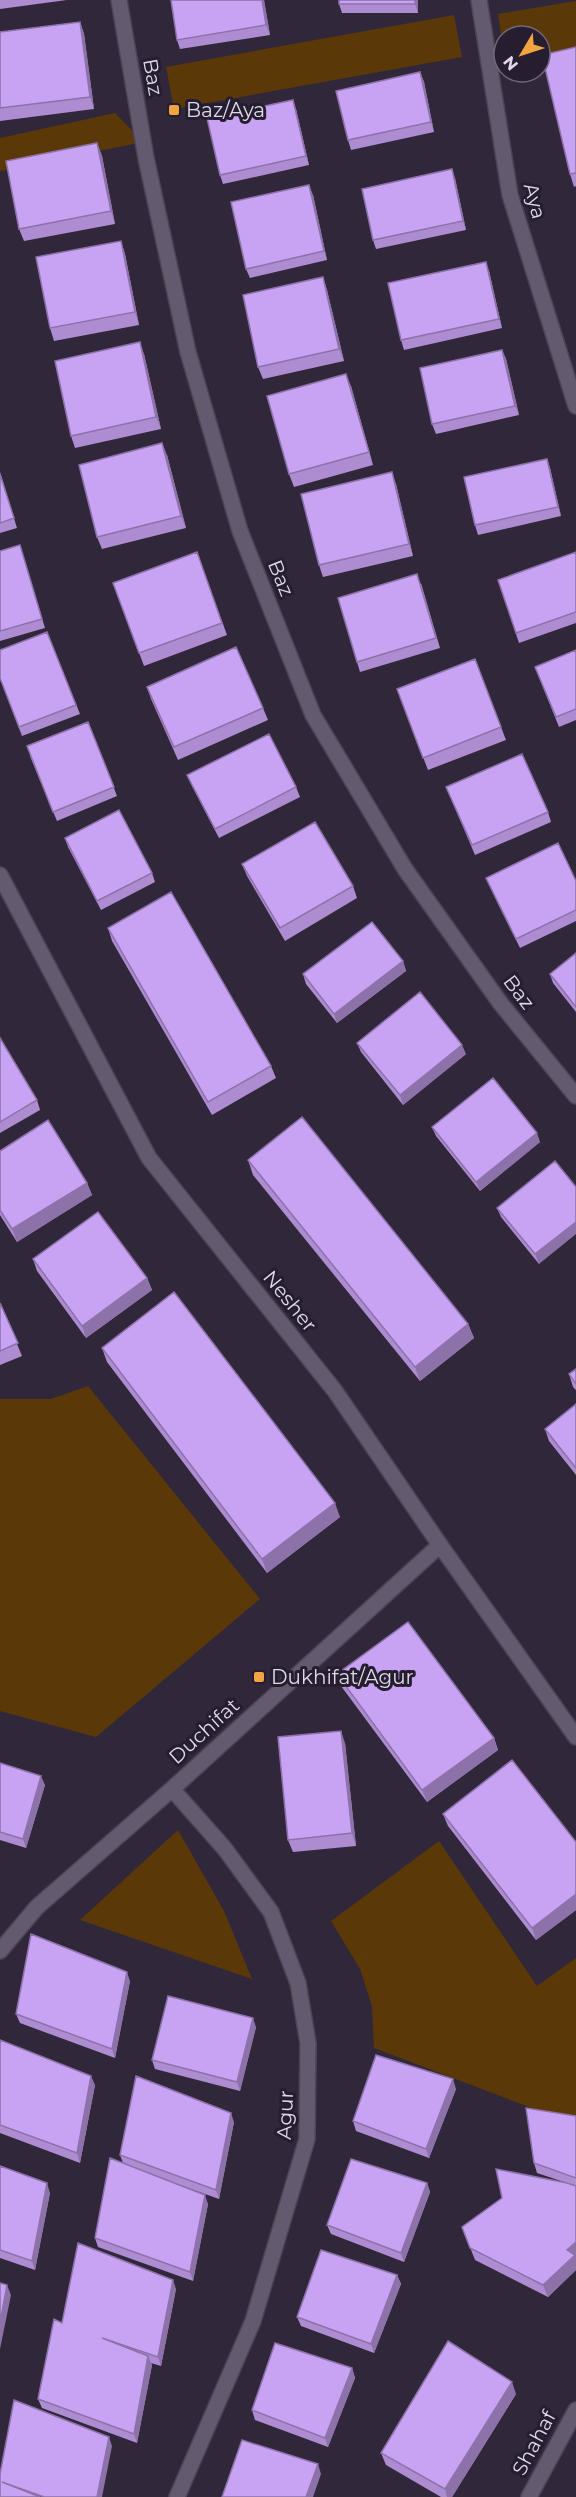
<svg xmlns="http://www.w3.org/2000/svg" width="576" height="2497" viewBox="0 0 576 2497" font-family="Montserrat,sans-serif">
	<rect width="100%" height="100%" fill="#30273a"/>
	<!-- green -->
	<path fill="#5a3808" d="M576,1V60L540,68V36H504V55L498,14Z
		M454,15L462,57L174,109L166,67Z
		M115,113L143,142L0,171V138Z
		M88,1386L260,1599L96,1737L0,1711V1399H51Z
		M178,1830L224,1911L252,1979L80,1920Z
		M439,1841L537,1986L576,1958V2125L374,2048L372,2006L360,1969L331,1921Z"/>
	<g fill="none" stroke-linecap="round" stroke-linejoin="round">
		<!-- minor casing -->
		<g stroke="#4c4454" stroke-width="18">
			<path id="minor" d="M119,0L146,158L188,352L240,531L313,715L405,869L501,1004L576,1096
				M479,0L510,195L576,406
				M172,1789L225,1849L271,1912L298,1983L308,2043L307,2139L253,2321L177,2497
				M0,1951L37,1907L172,1789L440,1545
				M529,2497L576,2410"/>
		</g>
		<!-- tertiary casing -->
		<g stroke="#4c4454" stroke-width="18">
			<path id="tertiary" d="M0,875L149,1158L335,1391L440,1545L576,1737"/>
		</g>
		<!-- minor -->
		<use href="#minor" stroke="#645a70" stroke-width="15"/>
		<!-- tertiary -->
		<use href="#tertiary" stroke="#645a70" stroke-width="15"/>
	</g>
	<!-- wall -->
	<path fill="#ad8cd1" d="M0,0H67L0,9Z
		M264,0L270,35L180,49L177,40Z
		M418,0V13H342L339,4Z
		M80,22L84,34L94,109L0,121V32Z
		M576,47V186L574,187L570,174Z
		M420,72L424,82L434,132L351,150L348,140Z
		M296,109L309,165L223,184L220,175Z
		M97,143L102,156L115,224L24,241L19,229Z
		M455,178L466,230L376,249L373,240Z
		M313,195L327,260L250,278L246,269Z
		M121,241L125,254L139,325L54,341L50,328Z
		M489,271L502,328L404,350L401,340Z
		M323,277L327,290L344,361L263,379L258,367Z
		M502,350L506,359L519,415L436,434L432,424Z
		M144,354L161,429L75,448L71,436Z
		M351,386L373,465L294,487L289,474Z
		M167,455L186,528L102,549L97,537Z
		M547,459L550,468L561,516L478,535L475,525Z
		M0,472L17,528L0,533Z
		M396,484L413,556L323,577L319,565Z
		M0,551L23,555L45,628L0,641Z
		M197,552L227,635L144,666L113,583Z
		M576,552V623L519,643L498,580Z
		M421,583L440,648L360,672L357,662Z
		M47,632L80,714L22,736L0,678Z
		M576,650V720L559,727L535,667Z
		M475,659L506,740L428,770L397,689Z
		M147,687L263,708L268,720L178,760L151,699Z
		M88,722L117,796L57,821L30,756Z
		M187,775L296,787L300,797L219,838L191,784Z
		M446,787L548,812L551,822L475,855Z
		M65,838L152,873L155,882L101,910L68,847Z
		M242,864L353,886L357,898L285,941L247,876Z
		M486,878L576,881V921L520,948L490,887Z
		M108,928L271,1066L276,1078L212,1115L112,941Z
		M576,953V1012L553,983L550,974Z
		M403,961L406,971L337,1023L306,984L303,974Z
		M0,1038L37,1100L40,1110L0,1133Z
		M357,1043L466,1054L403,1105L361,1052Z
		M432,1127L540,1142L480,1191L436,1136Z
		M0,1151L87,1183L92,1195L17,1242L0,1215Z
		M248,1160L468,1324L474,1338L420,1381L253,1175Z
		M555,1161L539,1264L501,1217L497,1208Z
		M33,1259L147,1278L152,1290L86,1338L37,1271Z
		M0,1303L22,1356L0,1365Z
		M102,1348L340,1517L267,1573L107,1362Z
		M576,1369V1390L573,1387L569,1374Z
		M576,1404V1475L549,1441L545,1429Z
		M337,1674L494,1738L498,1750L427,1802L341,1686Z
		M345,1743L356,1846L293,1852L288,1840Z
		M0,1763L45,1785L26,1848L0,1840Z
		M443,1814L576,1842V1910L536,1940L448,1826Z
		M130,1981L115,2058L20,2023L16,2014Z
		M256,2027L240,2091L155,2069L152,2060Z
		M0,2040L95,2085L80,2163L0,2133Z
		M456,2089L429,2158L356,2131L353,2121Z
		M576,2116V2270L548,2297L475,2260L462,2227L564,2182L537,2173L534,2163Z
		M234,2122L219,2199L177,2184L208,2204L193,2281L98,2247L95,2238L123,2163L120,2155Z
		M0,2166L50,2193L35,2270L0,2258Z
		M427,2183L430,2192L404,2262L331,2234L327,2225Z
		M397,2275L401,2284L374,2353L301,2326L297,2317Z
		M176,2289L161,2366L151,2363L152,2365L137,2443L42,2408L38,2399L62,2323Z
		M352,2368L355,2378L328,2447L255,2420L252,2410Z
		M516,2394L452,2497H441L386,2465L381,2453Z"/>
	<!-- shaded-wall -->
	<path fill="#8d72aa" d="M262,0H264L270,35L266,25Z
		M415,0H418V13L415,4Z
		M80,22L84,34L94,109L90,97Z
		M420,72L424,82L434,132L431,122Z
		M293,100L296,109L309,165L306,156Z
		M97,143L102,156L115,224L111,211Z
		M452,169L455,178L466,230L463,221Z
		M309,185L313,195L327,260L324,251Z
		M121,241L125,254L139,325L135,312Z
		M486,262L489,271L502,328L499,319Z
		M323,277L327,290L344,361L339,349Z
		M140,342L144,354L161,429L156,417Z
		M502,350L506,359L519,415L515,406Z
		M346,374L351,386L373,465L369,452Z
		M162,443L167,455L186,528L181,516Z
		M547,459L550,468L561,516L558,507Z
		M392,472L396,484L413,556L409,544Z
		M403,961L406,971L337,1023L334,1014Z
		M462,1045L466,1054L403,1105L400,1095Z
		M537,1133L540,1142L480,1191L476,1182Z
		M87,1183L92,1195L17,1242L12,1229Z
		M576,1222V1234L539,1264L535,1254Z
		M147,1278L152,1290L86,1338L82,1326Z
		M468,1324L474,1338L420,1381L415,1367Z
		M335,1503L340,1517L267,1573L262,1559Z
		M341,1731L345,1743L356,1846L352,1833Z
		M494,1738L498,1750L427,1802L422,1790Z
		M41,1776L45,1785L26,1848L23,1839Z
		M576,1894V1910L536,1940L532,1928Z
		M127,1972L130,1981L115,2058L112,2049Z
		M253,2018L256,2027L240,2091L237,2082Z
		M91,2076L95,2085L80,2163L77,2153Z
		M453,2079L456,2089L429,2158L426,2149Z
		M231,2113L234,2122L219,2199L216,2190Z
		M47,2183L50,2193L35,2270L32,2261Z
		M427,2183L430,2192L404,2262L401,2253Z
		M205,2195L208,2204L193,2281L190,2272Z
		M576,2242V2270L548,2297L543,2285L567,2250Z
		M397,2275L401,2284L374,2353L371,2344Z
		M173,2280L176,2289L161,2366L158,2357Z
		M7,2285L11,2295L0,2349V2323Z
		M148,2356L152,2365L137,2443L134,2434Z
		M352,2368L355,2378L328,2447L325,2438Z
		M512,2382L516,2394L452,2497H447L445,2489Z
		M109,2437L112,2446L102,2497H97Z
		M318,2464L321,2474L313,2497H306Z"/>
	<!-- building -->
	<path fill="#c9a3f3" stroke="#8d72aa" stroke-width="1.5" d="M171,0H262L266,25L177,40Z
		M339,0H415V4H339Z
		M80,22L90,97L0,108V32Z
		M576,47V173L570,174L542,55Z
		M420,72L431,122L348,140L336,91Z
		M293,100L306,156L220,175L207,118Z
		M97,143L111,211L19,229L6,161Z
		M452,169L463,221L373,240L362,189Z
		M309,185L324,251L246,269L231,202Z
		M121,241L135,312L50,328L36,257Z
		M486,262L499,319L401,340L388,283Z
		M323,277L339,349L258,367L243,295Z
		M140,342L156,417L71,436L55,361Z
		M502,350L515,406L432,424L420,368Z
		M346,374L369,452L289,474L267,396Z
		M162,443L181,516L97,537L79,465Z
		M547,459L558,507L475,525L464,477Z
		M392,472L409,544L319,565L301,494Z
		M0,474L14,518L0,523Z
		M20,545L42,619L0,631V551Z
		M197,552L222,623L139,653L113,583Z
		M576,552V612L516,633L498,580Z
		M417,574L436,638L357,662L338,598Z
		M47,632L76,705L19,727L0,678V650Z
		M236,647L263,708L174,747L147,687Z
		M576,650V709L556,717L535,667Z
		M475,659L501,727L423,758L397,689Z
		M88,722L114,787L53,812L27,746Z
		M269,734L296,787L215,829L187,775Z
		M522,754L548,812L472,845L446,787Z
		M119,810L152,873L97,901L65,838Z
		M315,822L353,886L280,928L242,864Z
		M558,843L576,881V910L516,939L486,878Z
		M171,892L271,1066L208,1102L108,928Z
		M372,922L403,961L334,1014L303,974Z
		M576,953V1007L550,974Z
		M420,992L462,1045L400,1095L357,1043Z
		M0,1038L37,1100L0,1122Z
		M493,1078L537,1133L476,1182L432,1127Z
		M302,1117L468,1324L415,1367L248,1160Z
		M48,1120L87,1183L12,1229L0,1210V1151Z
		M555,1161L576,1187V1222L535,1254L497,1208Z
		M98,1212L147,1278L82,1326L33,1259Z
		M174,1292L335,1503L262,1559L102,1348Z
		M0,1303L18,1343L0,1351Z
		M576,1369V1384L569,1374Z
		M576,1404V1468L545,1429Z
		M408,1622L494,1738L422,1790L337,1674Z
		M341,1731L352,1833L288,1840L278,1737Z
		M512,1760L576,1842V1894L532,1928L443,1814Z
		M0,1763L41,1776L23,1839L0,1832Z
		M31,1934L127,1972L112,2049L16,2014Z
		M168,1996L253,2018L237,2082L152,2060Z
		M0,2040L91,2076L77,2153L0,2125Z
		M376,2055L453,2079L426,2149L353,2121Z
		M136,2076L231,2113L216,2190L120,2155Z
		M526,2108L576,2116V2178L534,2163Z
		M110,2158L205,2195L190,2272L95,2238Z
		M351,2159L427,2183L401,2253L327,2225Z
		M0,2166L47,2183L32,2261L0,2250Z
		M496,2169L567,2183L576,2186V2242L567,2250L575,2255L543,2285L470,2248L462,2227L502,2198Z
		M78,2243L173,2280L158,2357L102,2338L148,2356L134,2434L38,2399L54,2319L62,2323Z
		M321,2250L397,2275L371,2344L297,2317Z
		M0,2283L7,2285L0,2323Z
		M448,2341L512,2382L445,2489L381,2453Z
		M275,2343L352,2368L325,2438L252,2410Z
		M14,2400L109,2437L97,2497H44L2,2482L40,2497H0V2474Z
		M242,2440L318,2464L306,2497H222Z"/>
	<!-- markers -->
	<g fill="#f1a540" stroke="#261d30" stroke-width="2">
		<rect x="168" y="104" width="12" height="12" rx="3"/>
		<rect x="253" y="1671" width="12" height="12" rx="3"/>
	</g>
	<g text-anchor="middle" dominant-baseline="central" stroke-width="6" stroke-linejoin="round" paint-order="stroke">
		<!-- street labels -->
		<g font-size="20" fill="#dfdae7" stroke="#261d30">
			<text transform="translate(153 77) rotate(80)">Baz</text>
			<text transform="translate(535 201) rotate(75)">Aya</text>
			<text transform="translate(281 578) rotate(68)">Baz</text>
			<text transform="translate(519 992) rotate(53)">Baz</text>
			<text transform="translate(290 1301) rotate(51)">Nesher</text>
			<text transform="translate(204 1731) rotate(-42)">Duchifat</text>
			<text transform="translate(285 2115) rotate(-87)">Agur</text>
			<text transform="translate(534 2443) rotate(-62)">Shahaf</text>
		</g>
		<!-- poi labels -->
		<g font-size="20" fill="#dfdae7" stroke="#261d30" text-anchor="start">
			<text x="186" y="110">Baz/Aya</text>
			<text x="271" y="1677">Dukhifat/Agur</text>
		</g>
	</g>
	<!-- north arrow -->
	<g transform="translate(522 54) rotate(231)"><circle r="28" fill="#261d30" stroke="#706979" stroke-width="1.5"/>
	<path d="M0-4.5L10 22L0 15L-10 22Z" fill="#f1a540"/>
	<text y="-9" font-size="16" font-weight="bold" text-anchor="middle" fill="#dfdae7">N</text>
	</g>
</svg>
